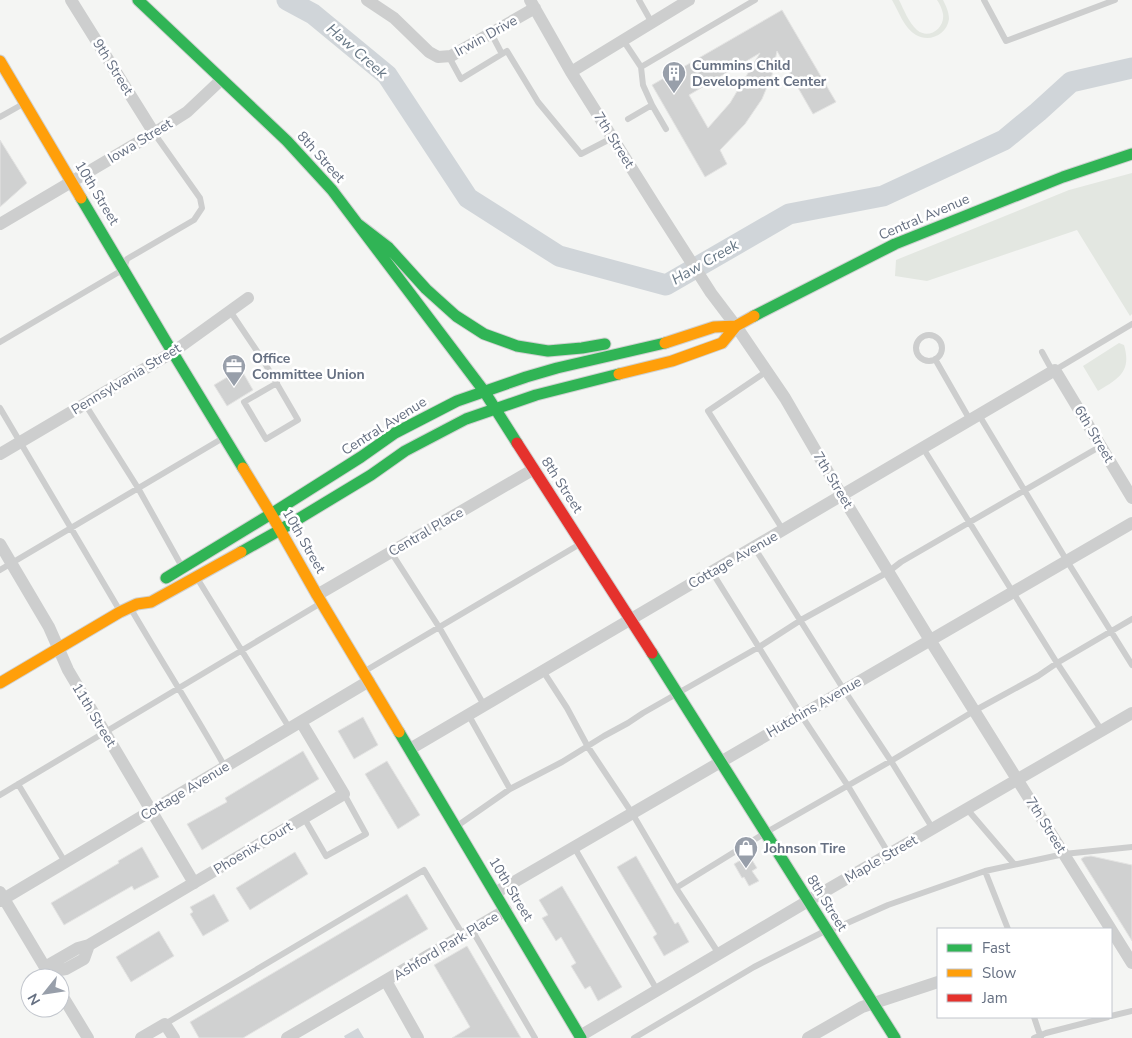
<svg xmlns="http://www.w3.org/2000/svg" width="1132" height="1038" viewBox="0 0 1132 1038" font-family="'Nunito Sans',sans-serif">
	<rect width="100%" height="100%" fill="#f4f5f3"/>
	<!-- green -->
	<path fill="#e3e7e1" d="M892,0H899C904,10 909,23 917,30C929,40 945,28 943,14C942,9 940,4 937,0H943C946,6 949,12 949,19C947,34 930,43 916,35C904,28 899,12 892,0Z
		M1132,173V314L1130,316L1077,230L927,281L895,276L896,260L1069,190Z
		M1119,343L1124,345C1132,372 1118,379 1098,391L1083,366Z"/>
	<!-- water -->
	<path fill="#d0d5d9" d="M358,1028L364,1038H345L344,1036Z"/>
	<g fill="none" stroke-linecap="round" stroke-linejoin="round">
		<!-- river -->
		<path stroke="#d0d5d9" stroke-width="21" d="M287,0L313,14L387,75L468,198L559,256L666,285L789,214L883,196L1004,140L1038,112L1071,82L1132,68"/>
	</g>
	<!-- building -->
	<path fill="#d0d1d1" stroke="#e4e4e3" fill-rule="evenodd" d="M782,10L836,102L813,114L777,51L772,75L762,99L745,124L720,150L727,164L705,177L652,85ZM760,53L730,103L708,128L689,95Z
		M0,140L27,183L0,207Z
		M241,369L253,390L227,406L214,385Z
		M363,717L378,745L354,759L338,731Z
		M303,751L319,779L202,850L187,824L227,802L225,798Z
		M387,761L420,815L398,829L365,774Z
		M142,847L159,877L134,890L132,886L64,925L51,903L119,863L118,861Z
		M295,852L308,874L250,910L236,888Z
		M749,855L757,868L752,871L759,881L749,886L744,877L742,878L734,864Z
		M636,856L675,924L678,922L689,942L664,956L653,937L657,934L617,867Z
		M1091,856L1132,865V941L1081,859L1084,857Z
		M562,886L622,987L598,1001L590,986L585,989L571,966L576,963L561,937L556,941L542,918L548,915L539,900Z
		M214,894L229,921L203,936L190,914L193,912L190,907Z
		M407,894L428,929L243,1038H199L190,1022Z
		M159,931L174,956L131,982L116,957Z
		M467,946L521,1038H452L470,1027L434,965Z"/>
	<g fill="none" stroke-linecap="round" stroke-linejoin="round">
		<!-- fast casing -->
		<g stroke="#d0d1d1" stroke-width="13">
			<path id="fast" d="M138,0L287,141L332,190L484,391L517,443
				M81,198L167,343L243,468
				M358,224L388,247L426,289L456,316L484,334L517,346L548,351L582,348L605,344
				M754,316L895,244L1063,177L1132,154
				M241,552L280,530L371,475L405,451L466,419L536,395L619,374
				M166,578L271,514L361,457L395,433L457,401L526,377L557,368L665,343
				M652,653L895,1038
				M399,732L581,1038"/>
		</g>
		<!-- slow casing -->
		<g stroke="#d0d1d1" stroke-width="13">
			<path id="slow" d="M0,61L81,198
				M665,343L714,327L736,326
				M619,374L672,361L722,343L736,326L754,316
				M243,468L271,514L317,595L399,732
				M0,683L120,612L137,604L151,602L241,552"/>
		</g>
		<!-- jam casing -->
		<g stroke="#d0d1d1" stroke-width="13">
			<path id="jam" d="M517,443L652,653"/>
		</g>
		<!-- lane -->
		<path stroke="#cdcece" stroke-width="6" d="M639,0L652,23
			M984,0L1006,41L1115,0
			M491,33L502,54
			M623,40L641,67L643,85L652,105L666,129
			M449,57L461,79L507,51L538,102L581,154L612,138
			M641,67L755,0
			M0,117L23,104
			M628,119L652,105
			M230,311L263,360L298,420L266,439L244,402L277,383
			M916 348a13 13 0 1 1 26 0a13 13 0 1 1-26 0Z
			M0,342L124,269L127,259L194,220L202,208L200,198L154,133
			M1042,352L1053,372
			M935,359L970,420
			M1055,370L1132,324
			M767,371L708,411L783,530
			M85,404L138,488L181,565
			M0,408L120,611
			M979,415L1067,561L1132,665
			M923,448L1057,663L1102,731
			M754,547L844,690L891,761L933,829
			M391,552L439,627L484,705
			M0,570L223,438
			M712,572L801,715L848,786L889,854
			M197,578L290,729
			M131,609C162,662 195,714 225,767
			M365,671L580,544
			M543,671L567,708L588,747L632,813L676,888L719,954
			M468,714L510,789
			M18,784L65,862
			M0,795L321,603
			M967,809L1014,864
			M304,818L326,856L366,834L344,794
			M457,826L510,789L562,762L604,736L628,723L643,713L759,647L801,620L888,572L901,562L1101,446
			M574,847L657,990
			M985,871L1008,929
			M676,888L765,833L891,761L974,711L1038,676L1057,663L1132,619
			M472,930L535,1038
			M1111,1016L1132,1011
			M1034,1017L1041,1038
			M165,1024L424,870L463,935
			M634,1038L754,967L827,930L836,928L888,905L985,871L1064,854L1132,847
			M1034,1038L1046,1033L1108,1017"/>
		<!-- street -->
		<path stroke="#cdcece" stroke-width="12" d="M71,0L154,133
			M367,0L394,18L429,52L438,57L451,56L535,8
			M530,0L571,72L654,204L711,293L736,326L785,398L842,496L930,640L1132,963
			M571,72L689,0
			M0,224L154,133L187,112L222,79
			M0,454L173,352L248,298
			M0,544L49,627L68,670L194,883
			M317,595L534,469
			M410,749L1055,370L1132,498
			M0,892L49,974
			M495,893L1132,523
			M0,901L369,681
			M89,945L344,794L301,722
			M45,967L78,948L89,945L84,959L66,969L48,972
			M386,981L418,1038
			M60,992L88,1038
			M580,1036L808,901L1132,713
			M141,1038L165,1024L174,1038
			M287,1038L506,910
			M808,1038L862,1007L938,982"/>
		<!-- fast -->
		<use href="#fast" stroke="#30b455" stroke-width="11"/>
		<!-- slow -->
		<use href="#slow" stroke="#ff9f0a" stroke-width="11"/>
		<!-- jam -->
		<use href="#jam" stroke="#e5322d" stroke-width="11"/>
	</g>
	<!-- icons -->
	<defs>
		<g id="building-pin" transform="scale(1.25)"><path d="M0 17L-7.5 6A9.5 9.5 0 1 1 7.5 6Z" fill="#989faa" stroke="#fff"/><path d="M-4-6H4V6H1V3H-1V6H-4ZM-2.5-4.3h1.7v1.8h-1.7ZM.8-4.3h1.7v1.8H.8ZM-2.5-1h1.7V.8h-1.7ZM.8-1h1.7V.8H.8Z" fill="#fff"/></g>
		<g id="office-pin" transform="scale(1.25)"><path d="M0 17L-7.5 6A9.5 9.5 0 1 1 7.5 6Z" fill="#989faa" stroke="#fff"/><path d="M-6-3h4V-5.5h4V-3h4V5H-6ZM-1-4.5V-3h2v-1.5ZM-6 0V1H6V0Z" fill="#fff"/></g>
		<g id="shop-pin" transform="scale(1.25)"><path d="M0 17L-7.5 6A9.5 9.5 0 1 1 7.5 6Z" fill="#989faa" stroke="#fff"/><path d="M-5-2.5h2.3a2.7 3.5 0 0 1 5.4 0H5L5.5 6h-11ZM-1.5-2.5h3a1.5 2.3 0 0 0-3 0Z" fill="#fff"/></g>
	</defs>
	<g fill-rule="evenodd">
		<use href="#building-pin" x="674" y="73"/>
		<use href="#office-pin" x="234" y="366"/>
		<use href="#shop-pin" x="746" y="848"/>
	</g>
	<g text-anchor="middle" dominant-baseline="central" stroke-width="5" stroke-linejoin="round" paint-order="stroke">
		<!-- street labels -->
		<g font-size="14" fill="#667082" stroke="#fff">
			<text transform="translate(486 36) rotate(-29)">Irwin Drive</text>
			<text transform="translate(113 67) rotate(58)">9th Street</text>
			<text transform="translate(614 140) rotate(58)">7th Street</text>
			<text transform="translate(140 141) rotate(-31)">Iowa Street</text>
			<text transform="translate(321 157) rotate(48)">8th Street</text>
			<text transform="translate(97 193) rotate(59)">10th Street</text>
			<text transform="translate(924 217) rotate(-23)">Central Avenue</text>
			<text transform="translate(126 379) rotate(-31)">Pennsylvania Street</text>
			<text transform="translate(384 426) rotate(-32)">Central Avenue</text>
			<text transform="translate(1094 434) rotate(59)">6th Street</text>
			<text transform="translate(833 480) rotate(59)">7th Street</text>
			<text transform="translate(562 485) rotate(57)">8th Street</text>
			<text transform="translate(426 532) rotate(-30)">Central Place</text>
			<text transform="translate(304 541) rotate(60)">10th Street</text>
			<text transform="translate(733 560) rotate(-30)">Cottage Avenue</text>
			<text transform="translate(814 707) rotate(-30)">Hutchins Avenue</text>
			<text transform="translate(94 715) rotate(59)">11th Street</text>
			<text transform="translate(185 791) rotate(-31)">Cottage Avenue</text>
			<text transform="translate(1046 825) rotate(58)">7th Street</text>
			<text transform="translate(253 848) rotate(-31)">Phoenix Court</text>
			<text transform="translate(881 859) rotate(-30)">Maple Street</text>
			<text transform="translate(511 889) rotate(59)">10th Street</text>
			<text transform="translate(827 903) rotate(58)">8th Street</text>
			<text transform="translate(446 946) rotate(-31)">Ashford Park Place</text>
		</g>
		<!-- poi labels -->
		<g font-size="14" font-weight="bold" fill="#667082" stroke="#fff" text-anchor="start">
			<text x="692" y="65">Cummins Child<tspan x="692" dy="16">Development Center</tspan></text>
			<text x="252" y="358">Office<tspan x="252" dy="16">Committee Union</tspan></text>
			<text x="764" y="848">Johnson Tire</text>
		</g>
		<!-- water labels -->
		<g font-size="15" font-style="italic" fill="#677785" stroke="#fff">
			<text transform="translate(357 51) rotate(41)">Haw Creek</text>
			<text transform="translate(705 262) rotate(-30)">Haw Creek</text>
		</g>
	</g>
	<!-- legend -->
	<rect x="937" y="928" width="175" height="90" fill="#ffffff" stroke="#c2c6cd"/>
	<rect x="947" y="944" width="25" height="8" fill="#30b455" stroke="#c2c6cd"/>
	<text x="982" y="953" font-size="15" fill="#667082">Fast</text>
	<rect x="947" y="969" width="25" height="8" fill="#ff9f0a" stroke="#c2c6cd"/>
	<text x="982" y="978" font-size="15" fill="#667082">Slow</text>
	<rect x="947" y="994" width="25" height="8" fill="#e5322d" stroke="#c2c6cd"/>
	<text x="982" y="1003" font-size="15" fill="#667082">Jam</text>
	<!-- north arrow -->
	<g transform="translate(45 993) rotate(240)"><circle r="24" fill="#ffffff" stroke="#c2c6cd"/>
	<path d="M0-4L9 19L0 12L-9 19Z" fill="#989faa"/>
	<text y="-8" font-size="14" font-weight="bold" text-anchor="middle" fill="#667082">N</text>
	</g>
</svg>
